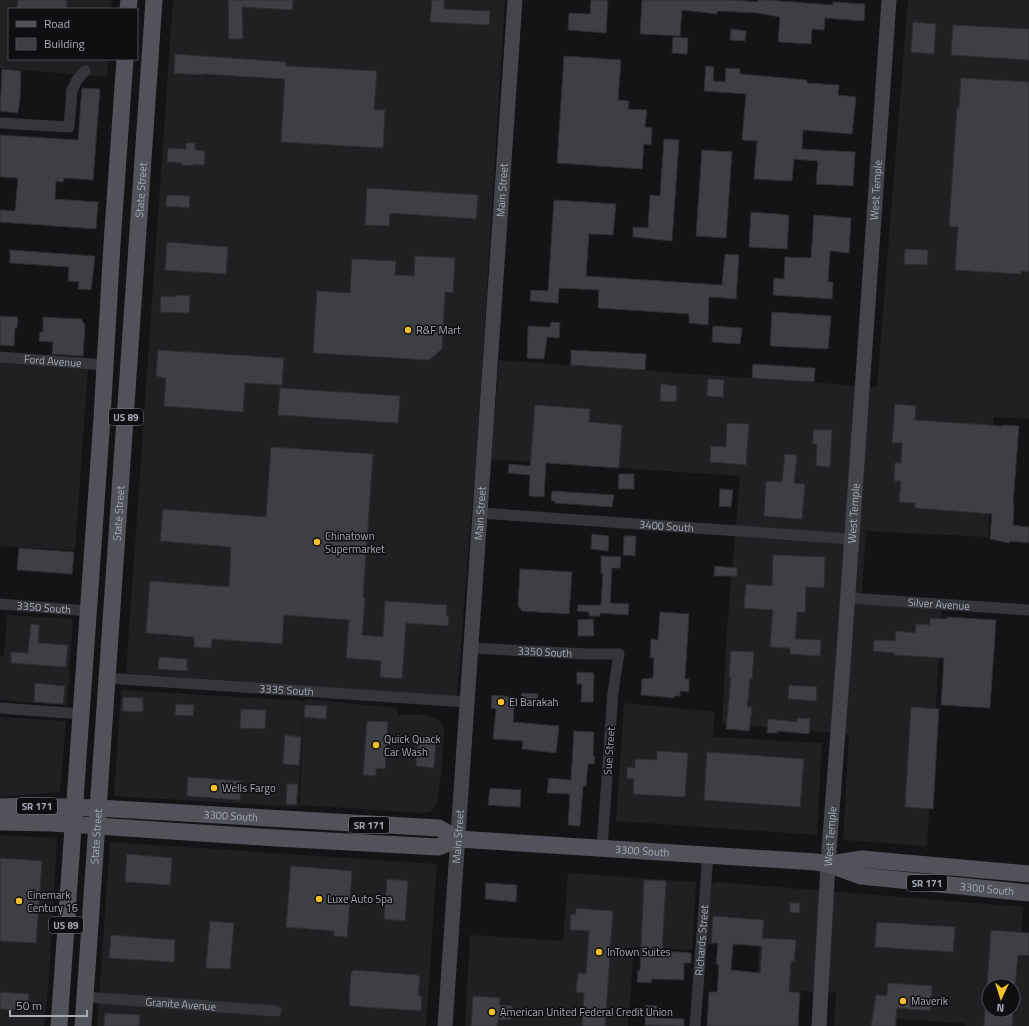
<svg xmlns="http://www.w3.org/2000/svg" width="1029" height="1026" viewBox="0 0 1029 1026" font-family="'Titillium Web',sans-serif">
	<rect width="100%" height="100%" fill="#141416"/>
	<!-- built -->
	<path fill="#202023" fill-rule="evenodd" d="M0,0H112L111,9H9V59H108L107,77L0,68Z
		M173,0H505L479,415L457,697L126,673Z
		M908,0H1029V419L994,417L988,537L866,531L861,604L942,610L927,846L843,840L849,734L722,724L726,642L740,476L491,459L499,360L877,387Z
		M0,361L88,368L75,550L0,546Z
		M7,615L73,619L67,705L0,700V656H4Z
		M121,690L305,701V699L397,708L398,715H427L440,721L444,729L442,768L437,804L431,811L421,813L300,805L304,702L298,807L114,796Z
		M624,703L715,712L713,737L822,743L817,835L616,821Z
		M0,717L66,721L60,792L0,797Z
		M0,835L57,838L48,990L44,1026H0Z
		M110,842L437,864L426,1026H97Z
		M568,873L696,882L692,950L634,947L628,1026H465L470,935L563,941Z
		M717,882L1023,907L1020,956L1029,957V1026H965L964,1023L897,1019V1026H834L836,993L757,989L759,947L707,944L711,885ZM989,986H1013V1010H989Z"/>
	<!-- building -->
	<path fill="#3e3f43" stroke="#2e2e32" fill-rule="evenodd" d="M18,0H64L67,1L66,9H17Z
		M228,0H293L292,10L242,7L243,39H229Z
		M432,0H444V9L490,11L489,25L430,22Z
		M591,0H608L606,33L568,30L569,13L590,14Z
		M642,0H733L758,2V0H766L833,5V2L865,4L864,21L825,18L824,30L812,29L811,44L778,42L780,17L757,13L717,11V14L682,10L680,36L640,34Z
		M913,22L936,24L934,54L911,52Z
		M953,25L1029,29V60L951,55Z
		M731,29L746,31L745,41L730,40Z
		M673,37L688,38L687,54L672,53Z
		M175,54L286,62V66L377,71L374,110H385L383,148L281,142L285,79L203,74V75L174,73Z
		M564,56L621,60L618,100L629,101L628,109L647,110L645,127L652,128L651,145L644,144L642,169L557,163Z
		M706,66L714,67L713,81L725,82L726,68L740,69V74L807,80V83L839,85L838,95L856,97L852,134L803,130L802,149L855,152L853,186L816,184L818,161L794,159L792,181L754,179L757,141L742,140L746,94L704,91Z
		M2,69L21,71L20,99L18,113L0,111Z
		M961,78L1029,82V272L1021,271V274L955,270L958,227L949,226L957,108H959Z
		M82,88L100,89L93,180L64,178L63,182L56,181L55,199L98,202L96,229L0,222V210L15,211L18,178L0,177V135L78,140Z
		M664,139L679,140L672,241L633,237V227L648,228L650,195L660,196Z
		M186,143H195V150L205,151L204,165L193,164V166L181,165V163L167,162L168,148L186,149Z
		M702,150L732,152L726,238L696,236Z
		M367,188L478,195L476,219L390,213L389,226L365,225Z
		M167,195L190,196L189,208L166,206Z
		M554,200L616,204L613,235L589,234L586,276L722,285L725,254L739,255L736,299L709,297L708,325L689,323V314L598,308L599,290L559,288L558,303L530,301L531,290L548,291Z
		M751,212L789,215L787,249L749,247Z
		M814,215L851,218L849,253L830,251L828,282H833L832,299L773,295L774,278L784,279L785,257L811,258Z
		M167,242L228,247L226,274L165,270Z
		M905,249L928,250L927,265L904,264Z
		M10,250L95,256L91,290L78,289L79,282L68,281L69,267L10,263Z
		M415,256L455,258L453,293L445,292L442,349L429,360L313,353L317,291L350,293L352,259L396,261L395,275L414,276Z
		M176,295L190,296L189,313L160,312L161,296L176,297Z
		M772,312L831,316L828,349L770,346Z
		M0,316L18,317L17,328H15L14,346L0,345Z
		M43,317L81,319L85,325L83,356L52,354L53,342L39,341L40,332H43Z
		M551,322L560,323L559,338L547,337L544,359L527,358L528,326L550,327Z
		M713,326L742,328L740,344L712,342Z
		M158,350L284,358L282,385L245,383L243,412L164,406L166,378L156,376Z
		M571,350L646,354L645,370L571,365Z
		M753,364L815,368L814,382L752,378Z
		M708,379L724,380L723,397L707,396Z
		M661,384L677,386L676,402L660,401Z
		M280,388L400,396L398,423L278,415Z
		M895,404L916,406L915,420L1003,426V425L1019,426L1013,504H1014L1013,525L1029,527V543L1010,541L1009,543L990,539L992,514L915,508V503L899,502L901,481H894L895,463H901L902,443H892Z
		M535,405L590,409L589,422L622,425L619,468L546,463L544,497L529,496L530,475L508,473L509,464L530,466Z
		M727,423L749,424L746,465L710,462L711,446L726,447Z
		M813,430H832L830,467L816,466L817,444H813Z
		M271,447L373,454L363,597H365L362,635L383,637L385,601L447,605L446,616H449L448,626L406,623L402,679L380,677L381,661L346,658L349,620L284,615L282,644L212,639L211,648L194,647V637L146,633L150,581L229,587L231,547L160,541L163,509L266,517Z
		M785,454L797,455L794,483L805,484L802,519L764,516L766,481L782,482Z
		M619,474H634V489H618Z
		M720,489L733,490L731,507L719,506Z
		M552,491L614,495L612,507L555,503V501H551Z
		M592,534L609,536L608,551L591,549Z
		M624,536H636L635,556L623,555Z
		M19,548L74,552L72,574L17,570Z
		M773,555L825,557L824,588L806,587L805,612H797L795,639L821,640L820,656L790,654V648L770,647L773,610L744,608L746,584L772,586Z
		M601,556L621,557L620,568H612L610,603L629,604L628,615L600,613V616H589V612L577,611L578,605H601L603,573H601Z
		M715,566L737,568V576H714Z
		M520,569L572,572L569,614L522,611L518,606Z
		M660,612L689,614L685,679H689V692L680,691V696H674V698L641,695L642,679L653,678L654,658H650L651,639L658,640Z
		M948,617L996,620L990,708L941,705L944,658L894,655L895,653L873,651L874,640L895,641L896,631L915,633L916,624L930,625V618L946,619Z
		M593,619L594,636H578V620Z
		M31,624L39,625L38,643L68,645L66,667L11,663V652L28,653Z
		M731,651L754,652L752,679H750L747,707H752L749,731L726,729L731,677H729Z
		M159,657L187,659V671L158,669Z
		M577,672L594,673L593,702H581L582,684H577Z
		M35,683L65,686L63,704L34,702Z
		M789,685L817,687L816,701L788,699Z
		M522,693L538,694L537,706L521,704Z
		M492,695L515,697L513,722L559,726L556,753L522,749L523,741L493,739L496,709L491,708Z
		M123,697L143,698V712L122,711Z
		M176,704L194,705L193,716L175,715Z
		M305,705L327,706L326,719L304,717Z
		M911,707L939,709L933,809L905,807Z
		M241,709L266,710L265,729L240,728Z
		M797,718L810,719L809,734L778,731V733H767L768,719L797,722Z
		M367,721L388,722L385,769L376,768V776L363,775Z
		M574,731L594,732L593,756H595L594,764H588L586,786H583L580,826L568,825L570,794L547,793L549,778L571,780Z
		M285,735L301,737L299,765L283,764Z
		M422,736H430V741H436L434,768L416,766L418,741H421Z
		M657,751L688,753L685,797L633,794L634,779L627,778V767L635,768V759L657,760Z
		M707,752L804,759L800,807L704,800Z
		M188,777L241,781L240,800L187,796Z
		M287,784H298L296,805L286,804Z
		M490,788L521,790L520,807L488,805Z
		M127,854L172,858L170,885L125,882Z
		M0,858L42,861L36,943L0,941Z
		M291,866L352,871L347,937L334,936V931L286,927Z
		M387,879L408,881L405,921L384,919Z
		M644,880L666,881L662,951L691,953V963H684V980L652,979L651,983L637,982L638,970L640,971Z
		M486,883L517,885L516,902L485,899Z
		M790,903H800L799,913L790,912Z
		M576,908L613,911L605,1026H582L584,993L576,992L578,973L586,974L589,931L570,930L571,914L576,915Z
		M713,916L764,920L762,938L796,940L794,961H791L789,992H800L798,1026H707L709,992H717L719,965L716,964L718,943H711ZM733,944L762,946L760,973L731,970Z
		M210,921L234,923L230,969L206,968Z
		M877,922L955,927L953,952L875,947Z
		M991,930L1029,933V956L1018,955L1015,986H987Z
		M111,935L175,940L174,962L109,958Z
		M354,970L417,975L420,977L418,994L422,997L421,1011L351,1006L349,1003L351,973Z
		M888,983L932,986L930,1011L897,1008L895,1026H871L876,995L887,996Z
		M0,992L29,994L27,1011L0,1009Z
		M473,996L500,998L499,1005L512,1006L511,1020L498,1019L497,1026H471Z
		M646,1005L657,1006L656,1018L684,1019V1026L645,1025Z
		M985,1010H1013L1012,1026H984Z
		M105,1013L140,1015L139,1026H104Z"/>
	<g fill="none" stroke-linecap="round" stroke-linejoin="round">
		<!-- street -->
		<g stroke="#35363b" stroke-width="11">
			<path d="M0,123L69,127L72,90L77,80L85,71"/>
			<path id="s1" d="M0,357L105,365"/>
			<path id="s2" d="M480,513L852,539"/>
			<path id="s3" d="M848,598L1029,610"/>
			<path id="s4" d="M0,604L88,611"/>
			<path id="s5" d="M471,648L586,654H619L613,692L602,848"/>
			<path id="s6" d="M107,678L467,702"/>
			<path d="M0,708L81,714"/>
			<path id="s7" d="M85,997L276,1011"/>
			<path id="s8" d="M695,1026L708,855"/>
		</g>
		<!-- secondary -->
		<g stroke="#43454b" stroke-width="15">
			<path id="s9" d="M445,1026L515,0"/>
			<path id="s10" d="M819,1026L828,864L843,665L889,0"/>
		</g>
		<!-- primary -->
		<g stroke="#51525a" stroke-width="17">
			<path d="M128,9L129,0"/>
			<path id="s11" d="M0,807L31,806L98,808L439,828L458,839"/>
			<path id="s12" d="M0,822L52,823L276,838L438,847L458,839L816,862L828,864L861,876L1029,893"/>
			<path d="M830,864L862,859L1029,874"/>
			<path d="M59,1026L102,418L112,244L125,59"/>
			<path id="s13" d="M83,1026L154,0"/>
		</g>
	</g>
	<!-- markers -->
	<g fill="#f6c02c" stroke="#0f0f11" stroke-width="1.5">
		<circle cx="408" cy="330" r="4"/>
		<circle cx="317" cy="542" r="4"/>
		<circle cx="501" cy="702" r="4"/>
		<circle cx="376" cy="745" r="4"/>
		<circle cx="214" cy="788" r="4"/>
		<circle cx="319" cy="899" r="4"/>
		<circle cx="19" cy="901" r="4"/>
		<circle cx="599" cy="952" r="4"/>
		<circle cx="903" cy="1001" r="4"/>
		<circle cx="492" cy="1012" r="4"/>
	</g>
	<g text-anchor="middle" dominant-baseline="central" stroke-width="3" stroke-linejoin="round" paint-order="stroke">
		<!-- shield labels -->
		<g fill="#0f0f11" stroke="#797c85" stroke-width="1">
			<rect x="109" y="409" width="34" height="16" rx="3"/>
			<rect x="17" y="798" width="40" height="16" rx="3"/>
			<rect x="349" y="817" width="40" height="16" rx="3"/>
			<rect x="907" y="875" width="40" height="16" rx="3"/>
			<rect x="49" y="917" width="34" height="16" rx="3"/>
		</g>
		<g font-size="10" font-weight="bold" fill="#a6aab7">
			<text x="126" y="417">US 89</text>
			<text x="37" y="806">SR 171</text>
			<text x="369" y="825">SR 171</text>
			<text x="927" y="883">SR 171</text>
			<text x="66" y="925">US 89</text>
		</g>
		<!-- street labels -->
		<g font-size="11" fill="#a6aab7" stroke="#0f0f11">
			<text stroke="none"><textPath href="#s13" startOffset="838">State Street</textPath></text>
			<text stroke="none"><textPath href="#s9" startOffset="838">Main Street</textPath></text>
			<text stroke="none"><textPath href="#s10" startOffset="838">West Temple</textPath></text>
			<text stroke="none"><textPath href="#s1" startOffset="53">Ford Avenue</textPath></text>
			<text stroke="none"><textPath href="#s13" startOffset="514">State Street</textPath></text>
			<text stroke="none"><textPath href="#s9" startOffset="514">Main Street</textPath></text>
			<text stroke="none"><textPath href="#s10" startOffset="514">West Temple</textPath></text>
			<text stroke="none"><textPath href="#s2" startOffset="187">3400 South</textPath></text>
			<text stroke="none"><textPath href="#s3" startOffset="91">Silver Avenue</textPath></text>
			<text stroke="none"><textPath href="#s4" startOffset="44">3350 South</textPath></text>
			<text stroke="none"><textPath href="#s5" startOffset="74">3350 South</textPath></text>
			<text stroke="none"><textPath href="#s6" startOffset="180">3335 South</textPath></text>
			<text transform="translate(609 751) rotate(-86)">Sue Street</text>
			<text stroke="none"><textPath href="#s11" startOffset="231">3300 South</textPath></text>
			<text stroke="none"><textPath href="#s13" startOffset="190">State Street</textPath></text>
			<text stroke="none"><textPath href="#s9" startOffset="190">Main Street</textPath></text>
			<text stroke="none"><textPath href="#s10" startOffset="190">West Temple</textPath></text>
			<text stroke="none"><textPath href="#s12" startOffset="645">3300 South</textPath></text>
			<text stroke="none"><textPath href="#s12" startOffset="993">3300 South</textPath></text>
			<text stroke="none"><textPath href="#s8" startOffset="86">Richards Street</textPath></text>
			<text stroke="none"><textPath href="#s7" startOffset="96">Granite Avenue</textPath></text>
		</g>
		<!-- poi labels -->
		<g font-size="11" fill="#a6aab7" stroke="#0f0f11" text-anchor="start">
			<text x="416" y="330">R&amp;F Mart</text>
			<text x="325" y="536">Chinatown<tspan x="325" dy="13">Supermarket</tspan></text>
			<text x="509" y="702">El Barakah</text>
			<text x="384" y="739">Quick Quack<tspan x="384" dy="13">Car Wash</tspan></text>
			<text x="222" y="788">Wells Fargo</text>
			<text x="27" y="895">Cinemark<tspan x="27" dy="13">Century 16</tspan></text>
			<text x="327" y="899">Luxe Auto Spa</text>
			<text x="607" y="952">InTown Suites</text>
			<text x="911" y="1001">Maverik</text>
			<text x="500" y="1012">American United Federal Credit Union</text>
		</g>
	</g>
	<!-- legend -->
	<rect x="8" y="8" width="130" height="52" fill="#0f0f11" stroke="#4b4d53"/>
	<rect x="16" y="21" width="20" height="6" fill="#51525a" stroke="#4b4d53"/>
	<text x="44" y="28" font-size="12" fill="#a6aab7">Road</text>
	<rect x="16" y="38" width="20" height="12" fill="#3e3f43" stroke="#4b4d53"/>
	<text x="44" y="48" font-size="12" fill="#a6aab7">Building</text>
	<!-- north arrow -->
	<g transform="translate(1001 998) rotate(184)"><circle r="19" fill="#0f0f11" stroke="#4b4d53"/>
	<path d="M0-3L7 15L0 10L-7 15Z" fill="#f6c02c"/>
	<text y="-6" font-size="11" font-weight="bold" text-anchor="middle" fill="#a6aab7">N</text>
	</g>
	<!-- scale -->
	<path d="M10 1010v6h77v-6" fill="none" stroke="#a6aab7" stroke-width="2"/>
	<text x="16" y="1010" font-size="12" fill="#a6aab7" stroke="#0f0f11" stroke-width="3" paint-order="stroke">50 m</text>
</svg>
